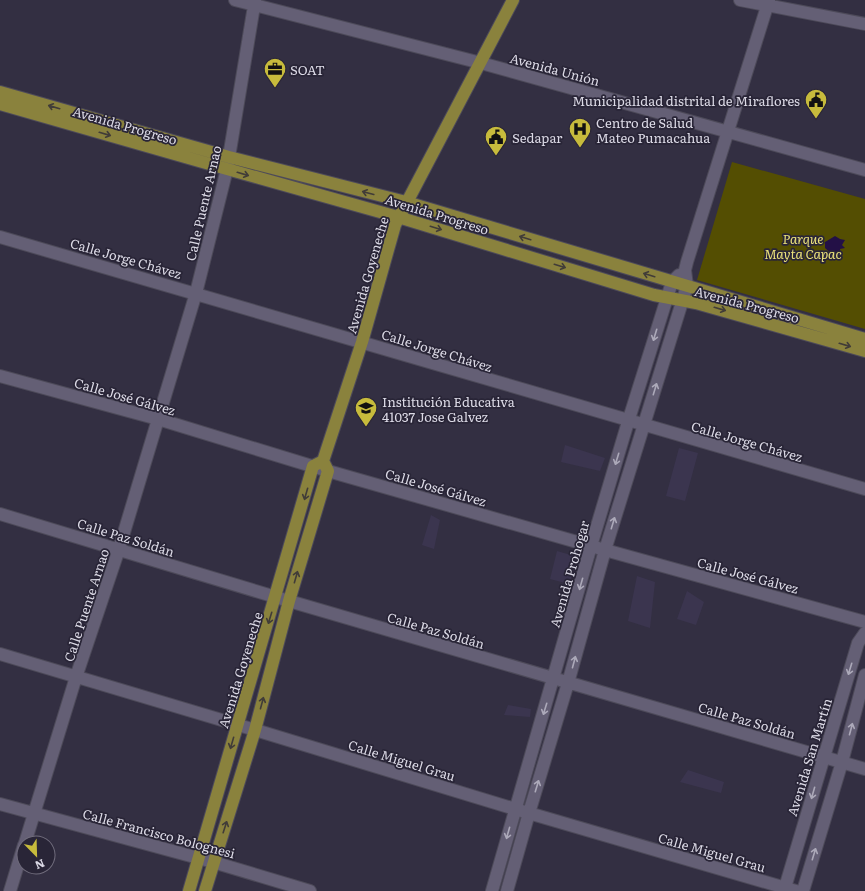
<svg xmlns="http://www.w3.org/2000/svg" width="865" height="891" viewBox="0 0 865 891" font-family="Literata,serif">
	<rect width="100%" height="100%" fill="#332f42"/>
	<!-- built -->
	<path fill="#3b354f" d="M565,445L605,458L600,471L561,462Z
		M679,448L698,453L685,501L666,496Z
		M431,515L440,520L434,549L422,545Z
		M557,551L578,557L569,584L550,579Z
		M637,576L655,582L650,628L628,621Z
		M687,591L704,602L696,625L677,619Z
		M508,705L531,709L530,717L504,715Z
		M688,770L724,782L721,793L680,782Z"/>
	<!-- green -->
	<path fill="#544e02" d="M732,162L865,199V329L697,280Z"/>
	<!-- water -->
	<path fill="#231046" d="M835,236L840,239L845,240L842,245L845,248L840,249L841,254L837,253L833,255L825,248V242Z"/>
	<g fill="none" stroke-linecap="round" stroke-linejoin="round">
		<!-- minor casing -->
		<g stroke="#4d4a59" stroke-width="14">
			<path id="minor" d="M235,0L481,63L865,170
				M740,0L865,24
				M0,237C289,319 576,407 865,489
				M0,376L158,419L328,471L605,550L865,622
				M0,514L289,601L865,769
				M0,654L262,732L515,809L796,891
				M0,804L213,862L310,891
				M25,843L76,677L119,549L196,293L227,169L255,0
				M10,891L24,845
				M492,891L591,546L628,422L672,282L679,275
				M507,891L529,813L568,683L605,550L687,286L685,270L687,262L769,0
				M784,891L858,643L865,633
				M803,891L842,762L865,675"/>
		</g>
		<!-- major casing -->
		<g stroke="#4d4a59" stroke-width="14">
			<path id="major" d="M0,92L229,157L406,202L865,339
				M0,104L227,169L398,217L654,295L696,303L865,351
				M189,891L313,466L323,461L362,342L395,225L513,0
				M205,891L255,730L289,601L328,471L323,461"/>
		</g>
		<!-- minor -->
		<use href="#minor" stroke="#645f75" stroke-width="12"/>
		<!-- major -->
		<use href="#major" stroke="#8a823d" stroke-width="12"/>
	</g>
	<!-- one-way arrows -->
	<defs><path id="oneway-shaft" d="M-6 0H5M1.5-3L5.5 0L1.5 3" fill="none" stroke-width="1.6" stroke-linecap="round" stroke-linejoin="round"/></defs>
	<g stroke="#413c38">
		<use href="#oneway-shaft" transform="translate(54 107) rotate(-164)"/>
		<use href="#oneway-shaft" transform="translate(105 134) rotate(16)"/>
		<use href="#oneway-shaft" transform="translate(243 174) rotate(16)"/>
		<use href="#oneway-shaft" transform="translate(368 193) rotate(-165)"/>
		<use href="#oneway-shaft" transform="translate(436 228) rotate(17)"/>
		<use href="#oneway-shaft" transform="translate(525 238) rotate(-163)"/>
		<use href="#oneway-shaft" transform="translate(560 266) rotate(17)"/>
		<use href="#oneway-shaft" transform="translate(649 275) rotate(-163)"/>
		<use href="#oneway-shaft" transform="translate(720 309) rotate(16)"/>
		<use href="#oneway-shaft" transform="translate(845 345) rotate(16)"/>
		<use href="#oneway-shaft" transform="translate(306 494) rotate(106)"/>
		<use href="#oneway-shaft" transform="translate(296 577) rotate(-74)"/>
		<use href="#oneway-shaft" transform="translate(270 618) rotate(107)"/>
		<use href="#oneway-shaft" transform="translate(262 703) rotate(-75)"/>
		<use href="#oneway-shaft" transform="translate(232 743) rotate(106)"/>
		<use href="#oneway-shaft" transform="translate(225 827) rotate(-72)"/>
	</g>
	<g stroke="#aca9b9">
		<use href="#oneway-shaft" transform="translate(655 335) rotate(107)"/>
		<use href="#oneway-shaft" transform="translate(655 389) rotate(-73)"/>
		<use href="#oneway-shaft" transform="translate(617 459) rotate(107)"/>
		<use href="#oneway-shaft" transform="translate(613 523) rotate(-73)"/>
		<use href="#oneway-shaft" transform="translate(581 584) rotate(106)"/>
		<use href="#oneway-shaft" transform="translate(574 662) rotate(-75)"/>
		<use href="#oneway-shaft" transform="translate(850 669) rotate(107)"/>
		<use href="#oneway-shaft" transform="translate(545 709) rotate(107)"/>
		<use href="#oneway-shaft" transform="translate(851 729) rotate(-75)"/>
		<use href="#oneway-shaft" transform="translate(537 786) rotate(-73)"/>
		<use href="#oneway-shaft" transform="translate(813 793) rotate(106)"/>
		<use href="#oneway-shaft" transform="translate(508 833) rotate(106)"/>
		<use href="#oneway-shaft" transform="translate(814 854) rotate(-73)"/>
	</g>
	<!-- icons -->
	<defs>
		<g id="office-pin" transform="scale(1.15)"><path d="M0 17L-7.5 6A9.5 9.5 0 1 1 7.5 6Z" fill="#c7bb3c" stroke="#292537"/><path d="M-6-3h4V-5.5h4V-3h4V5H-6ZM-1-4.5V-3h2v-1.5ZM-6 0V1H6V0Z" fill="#111"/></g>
		<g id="civic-pin" transform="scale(1.15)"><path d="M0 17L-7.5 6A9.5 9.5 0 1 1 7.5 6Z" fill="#c7bb3c" stroke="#292537"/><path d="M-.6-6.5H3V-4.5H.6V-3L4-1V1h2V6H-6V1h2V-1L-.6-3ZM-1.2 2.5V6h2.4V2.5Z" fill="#111"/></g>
		<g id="hospital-pin" transform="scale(1.15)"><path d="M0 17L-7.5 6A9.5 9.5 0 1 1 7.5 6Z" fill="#c7bb3c" stroke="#292537"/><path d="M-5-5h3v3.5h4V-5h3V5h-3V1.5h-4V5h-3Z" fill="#111"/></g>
		<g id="school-pin" transform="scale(1.15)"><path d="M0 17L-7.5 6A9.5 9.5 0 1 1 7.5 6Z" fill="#c7bb3c" stroke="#292537"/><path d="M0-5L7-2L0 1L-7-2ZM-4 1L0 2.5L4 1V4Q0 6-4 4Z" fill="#111"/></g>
	</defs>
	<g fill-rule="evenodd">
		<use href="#office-pin" x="275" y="69"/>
		<use href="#civic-pin" x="816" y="100"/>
		<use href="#hospital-pin" x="580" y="129"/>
		<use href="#civic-pin" x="496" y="137"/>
		<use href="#school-pin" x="366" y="408"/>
	</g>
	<g text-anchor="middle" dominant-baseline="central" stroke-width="3.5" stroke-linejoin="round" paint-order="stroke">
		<!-- poi labels -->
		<g font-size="13" fill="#dcdae6" stroke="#292537" text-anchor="start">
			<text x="290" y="69">SOAT</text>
			<text x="800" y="100" text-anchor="end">Municipalidad distrital de Miraflores</text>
			<text x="596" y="122">Centro de Salud<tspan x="596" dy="15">Mateo Pumacahua</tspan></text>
			<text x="512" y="137">Sedapar</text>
			<text x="382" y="401">Institución Educativa<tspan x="382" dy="15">41037 Jose Galvez</tspan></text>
		</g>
		<!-- street labels -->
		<g font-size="13" fill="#dcdae6" stroke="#292537">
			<text transform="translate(555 69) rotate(15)">Avenida Unión</text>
			<text transform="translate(125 125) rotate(16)">Avenida Progreso</text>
			<text transform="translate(203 203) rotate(-77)">Calle Puente Arnao</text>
			<text transform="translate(437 214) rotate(17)">Avenida Progreso</text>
			<text transform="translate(126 258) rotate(16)">Calle Jorge Chávez</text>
			<text transform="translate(367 275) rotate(-74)">Avenida Goyeneche</text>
			<text transform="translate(747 304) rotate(15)">Avenida Progreso</text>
			<text transform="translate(437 350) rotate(17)">Calle Jorge Chávez</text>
			<text transform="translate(125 396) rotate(16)">Calle José Gálvez</text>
			<text transform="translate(747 441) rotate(16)">Calle Jorge Chávez</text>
			<text transform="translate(436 487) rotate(16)">Calle José Gálvez</text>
			<text transform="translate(126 537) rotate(17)">Calle Paz Soldán</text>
			<text transform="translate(569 574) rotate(-74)">Avenida Prohogar</text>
			<text transform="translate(748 575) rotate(15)">Calle José Gálvez</text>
			<text transform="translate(86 605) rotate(-72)">Calle Puente Arnao</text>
			<text transform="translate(436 630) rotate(16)">Calle Paz Soldán</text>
			<text transform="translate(240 670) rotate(-73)">Avenida Goyeneche</text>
			<text transform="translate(747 720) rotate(16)">Calle Paz Soldán</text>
			<text transform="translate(809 757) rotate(-73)">Avenida San Martín</text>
			<text transform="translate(402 760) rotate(17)">Calle Miguel Grau</text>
			<text transform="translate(159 833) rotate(15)">Calle Francisco Bolognesi</text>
			<text transform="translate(712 852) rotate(16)">Calle Miguel Grau</text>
		</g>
		<!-- park labels -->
		<g font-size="13" font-style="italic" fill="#eae17a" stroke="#292537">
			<text x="803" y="238">Parque<tspan x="803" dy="15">Mayta Capac</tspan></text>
		</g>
	</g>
	<!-- north arrow -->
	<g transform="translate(36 855) rotate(157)"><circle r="19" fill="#292537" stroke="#716d7d"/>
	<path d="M0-3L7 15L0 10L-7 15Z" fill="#c7bb3c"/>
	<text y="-6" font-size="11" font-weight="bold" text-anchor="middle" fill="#dcdae6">N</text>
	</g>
</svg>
